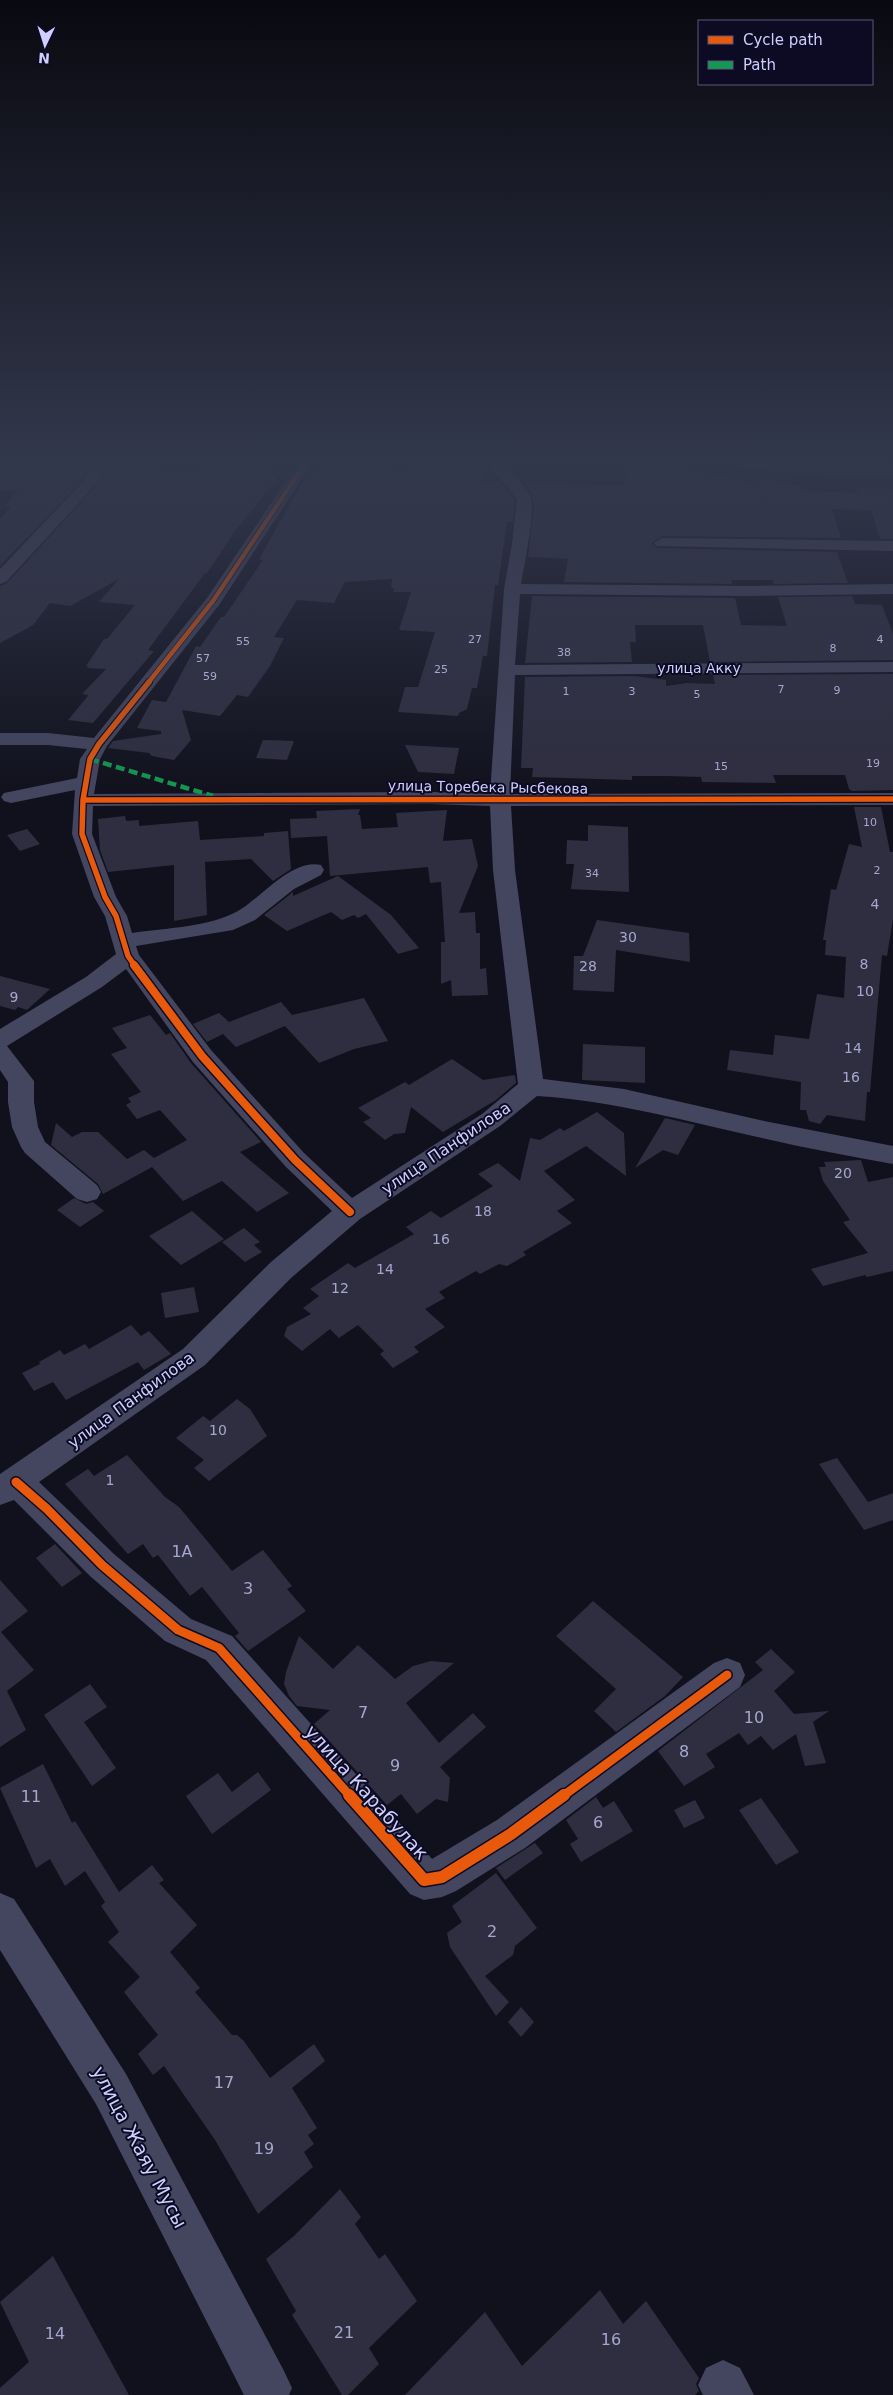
<svg xmlns="http://www.w3.org/2000/svg" width="893" height="2395" viewBox="0 0 893 2395" font-family="'DejaVu Sans',sans-serif">
	<rect width="100%" height="100%" fill="#11111d"/>
	<!-- building -->
	<path fill="#2f2e40" d="M0,462L93,463L76,487L0,566V519L11,507L5,506L18,490H0Z
		M325,462H356L407,473L409,465L412,466L413,463L484,462L483,482H501L515,500L513,522H507L498,585H495L487,656H483L477,688H472L467,709L459,713L458,716L398,712L405,687H418L435,632L399,630L411,592H393L394,588H391L392,579L345,582L334,603L297,600L274,637L284,638L270,666L248,697L237,695L220,716L182,710L191,740L174,760L152,756L149,753L108,748L113,741L161,734V731L137,728L152,700L166,702L196,646L200,647L221,617H224L263,560L259,559L308,473L316,474L321,464Z
		M627,462H648L753,483L759,478L801,487V491L858,493L856,488L893,489V539H880L871,510L832,509L841,538L662,536L652,543L656,548L837,552L848,583L774,584L773,580H731L732,584L564,582L568,559L528,557L534,506L531,492L524,483L624,486Z
		M111,464L143,465L140,469L202,472L208,466L283,471L235,531L207,573H205L148,650L154,651L93,723L68,720L87,697L88,695L82,694L106,669L87,668L88,666H86L104,639H107L135,605L99,602L119,579L70,606L50,603L33,625L0,643V586L7,583L88,495Z
		M532,596L735,598L741,625L787,626L778,597L852,596L855,604L882,605L893,634V660L710,662L703,625H635L636,642H630L632,662L525,663Z
		M893,674V790L852,791L849,789L845,775H773L776,783L702,782L701,777L666,776H632V780L532,777L533,768H521L525,677L633,676L666,680V686L687,683L715,684L713,675Z
		M263,740L294,741L287,760L256,758Z
		M405,745L459,748L454,774L418,772Z
		M854,807H881L890,852H893V919L887,956L882,955L870,1092H867L865,1121L827,1115L820,1124L809,1121L806,1110H800L801,1082L727,1070L730,1050L773,1055L775,1035L809,1039L817,994L844,998L846,957L825,955L826,940H823L831,889L836,890L849,844L862,847Z
		M360,809L358,815H360L362,829L398,827L396,813L447,810L443,841L472,839L478,866L459,913L475,912L476,933H480V969L486,968L488,995L452,996L451,980L441,984V942H445L441,882L430,883L428,867L330,876L327,836L291,838L290,819L317,818L316,811Z
		M125,816L126,821L139,820V826L198,821L200,840L264,836V833L288,831L291,869L273,881L251,859L205,862L207,915L174,921V865L108,872L100,850L98,819Z
		M588,825L628,827L629,892L571,889L574,864H566L567,840L588,841Z
		M27,829L40,844L20,851L7,835Z
		M338,876L391,915L419,948L398,954L366,914L358,918L354,915L342,920L331,912L287,931L264,915L293,892V896Z
		M597,920L689,933L690,962L616,950L614,992L573,990L574,956H583Z
		M0,976L50,989L27,1010L18,1007L15,1010L0,1006Z
		M364,998L388,1041L354,1049L319,1063L285,1026L236,1047L223,1034L207,1042L193,1024L219,1013L229,1022L281,1002L292,1015Z
		M150,1015L166,1035L170,1033L191,1063L261,1142L240,1152L289,1193L257,1212L222,1181L183,1201L152,1167L103,1194L98,1184L51,1145L56,1123L72,1137L82,1132H98L127,1159L144,1150L154,1158L187,1140L160,1110L137,1119L126,1105L131,1102L128,1098L141,1092L111,1054L127,1048L112,1028Z
		M583,1044L645,1047V1083L582,1080Z
		M452,1059L483,1080L515,1075L516,1083L496,1100L443,1132L411,1107L405,1133L394,1134L385,1140L363,1122L371,1118L358,1108L405,1082L409,1085Z
		M597,1112L624,1133L626,1176L586,1146L544,1171L575,1200L557,1211L572,1223L523,1252L526,1255L507,1266L499,1264L480,1274L476,1271L439,1292L445,1298L425,1309L445,1327L414,1347L419,1352L393,1368L380,1354L384,1351L358,1325L339,1338L330,1329L302,1351L284,1336L287,1327L311,1314L303,1308L319,1296L310,1289L335,1272L348,1263L355,1268L414,1234L406,1227L431,1211L441,1218L493,1186L478,1174L498,1163L520,1181L530,1138L540,1140L560,1128L564,1131Z
		M665,1118L695,1125L678,1155L663,1150L635,1168Z
		M861,1160L868,1182L893,1177V1271L867,1277L865,1275L823,1286L811,1269L868,1253L843,1222L850,1220L823,1181L819,1167H826L824,1162Z
		M74,1198L86,1204L93,1202L104,1211L80,1227L57,1210Z
		M192,1211L224,1239L181,1265L149,1236Z
		M244,1228L260,1242L254,1245L262,1252L245,1262L222,1242Z
		M194,1287L199,1312L165,1318L161,1293Z
		M131,1325L141,1336L149,1331L171,1354L144,1370L138,1362L66,1400L53,1382L34,1391L22,1373L40,1364L39,1362L60,1350L64,1355L85,1344L89,1349Z
		M237,1399L250,1409L267,1436L209,1481L194,1468L204,1460L176,1438L203,1416L210,1421Z
		M127,1455L165,1497L179,1507L232,1571L263,1550L292,1586L287,1589L306,1611L248,1651L235,1636L239,1633L202,1587L190,1596L158,1555L153,1558L143,1544L128,1554L65,1484L88,1469L94,1476Z
		M837,1458L868,1502L893,1493V1520L864,1530L819,1464Z
		M55,1544L82,1573L62,1587L36,1558Z
		M0,1580L28,1611L1,1632L34,1670L7,1691L26,1730L0,1747Z
		M593,1601L683,1677L665,1696L616,1732L594,1711L616,1689L556,1636Z
		M299,1636L333,1669L358,1645L395,1679L413,1666L431,1661L454,1663L406,1703L439,1743L473,1713L486,1727L440,1767L450,1778L448,1802L436,1799L417,1814L401,1794L387,1805L314,1724L330,1710L297,1706L289,1696L284,1684L286,1672Z
		M771,1649L795,1672L774,1691L794,1714L829,1711L813,1722L826,1763L805,1766L796,1734L773,1750L761,1736L748,1745L739,1733L706,1754L715,1767L684,1786L658,1751L763,1670L755,1662Z
		M90,1684L107,1707L84,1722L116,1768L92,1786L44,1715Z
		M43,1764L72,1823L75,1821L119,1892L152,1865L164,1880L159,1883L197,1925L170,1952L200,1988L195,1992L232,2035H237L243,2040L270,2078L314,2044L325,2061L292,2088L317,2128L308,2135L314,2144L304,2152L313,2167L258,2214L215,2140L164,2066L153,2075L138,2054L158,2035L124,1992L140,1977L108,1942L119,1932L101,1906L105,1902L85,1871L65,1886L50,1859L36,1868L0,1788Z
		M258,1772L271,1790L212,1834L186,1796L218,1773L232,1792Z
		M596,1797L603,1808L614,1801L633,1831L581,1862L570,1844L578,1839L566,1820Z
		M761,1798L799,1852L776,1865L739,1810Z
		M695,1800L705,1818L684,1828L674,1810Z
		M535,1843L543,1853L505,1880L496,1868Z
		M496,1873L537,1928L515,1946L513,1955L485,1976L509,2002L496,2016L450,1947L447,1933L462,1922L452,1906Z
		M521,2007L534,2022L521,2037L508,2022Z
		M340,2189L361,2217L355,2224L379,2259L385,2254L417,2301L369,2348L379,2364L348,2395H342L292,2315L296,2311L266,2259L294,2236Z
		M53,2256L129,2395H0V2388L29,2362L0,2302Z
		M600,2290L623,2324L646,2301L699,2378L696,2384L699,2391L695,2395H405L485,2312L522,2366Z"/>
	<g fill="none" stroke-linecap="round" stroke-linejoin="round">
		<!-- minor -->
		<path fill="#44465f" fill-rule="evenodd" d="M96,462H110L87,494L6,582L0,584V569L77,488Z
			M299,462H313L219,605L107,746L100,759L94,794L430,792L490,794L504,589L512,544L517,499L486,462H501C510,472 528,485 531,498C535,514 524,566 521,584L749,586L893,584V594L749,596L520,594L515,665L893,662V672L515,675L510,794L893,793V805L511,806L515,870L543,1079L624,1089L764,1121L893,1146V1164C849,1156 805,1148 762,1138C685,1121 615,1101 537,1096L500,1126L360,1219L291,1278L205,1365L39,1482L114,1554L191,1619L232,1636L432,1859L497,1820L714,1663L727,1658L740,1663L745,1675L740,1687L525,1848L456,1891L442,1897L424,1900L410,1894L206,1660L165,1641L90,1576L14,1500L0,1505V1474L183,1349L271,1262L332,1211L286,1167L193,1062L126,969L102,987L7,1046L34,1081V1102L38,1127L45,1142L97,1185L101,1192L97,1199L87,1202L77,1199L25,1153L21,1147L12,1127L8,1102V1082L0,1070V1029L86,977L116,954L105,916L94,897L72,834L75,790L11,803L4,801L1,797L4,793L77,778L80,759L87,749L48,745H0V733H48L94,738L207,598ZM430,804L490,806L493,870L518,1084L482,1114L352,1198L304,1153L211,1050L139,955L136,946L233,930L255,920L294,889L321,875L324,870L321,865C292,858 261,898 238,911C210,927 165,928 132,933L127,916L116,897L92,834L93,806Z
			M727,462L893,466V474L797,473L734,466Z
			M662,538L893,541V551L656,546L654,543Z
			M0,1893L14,1899L126,2074L284,2371L292,2388L289,2395H244L96,2104L0,1950Z
			M723,2360L740,2368L754,2395H703L698,2385L706,2368Z"/>
		<!-- quiet -->
		<path stroke="#139951" stroke-width="4.5" stroke-dasharray="9 4.5" stroke-linecap="butt" d="M90,759L213,796"/>
		<!-- cycleway-far4 casing -->
		<g stroke="#0d0b23" stroke-width="6">
			<path id="cycleway-far4" d="M148,683L213,601L306,462"/>
		</g>
		<!-- cycleway-far3 casing -->
		<g stroke="#0d0b23" stroke-width="8">
			<path id="cycleway-far3" d="M83,800L893,799
				M135,966L128,956L116,916L105,897L82,834L83,800L90,759L99,744L149,682"/>
		</g>
		<!-- cycleway-far2 casing -->
		<g stroke="#0d0b23" stroke-width="11">
			<path id="cycleway-far2" d="M134,965L202,1056L295,1160L350,1212"/>
		</g>
		<!-- cycleway-far1 casing -->
		<g stroke="#0d0b23" stroke-width="12">
			<path id="cycleway-far1" d="M16,1482L47,1509L102,1565L178,1630L219,1648L350,1796
				M563,1796L727,1675"/>
		</g>
		<!-- cycleway casing -->
		<g stroke="#0d0b23" stroke-width="15">
			<path id="cycleway" d="M349,1795L424,1880L442,1877L511,1834L564,1795"/>
		</g>
		<!-- cycleway-far4 -->
		<use href="#cycleway-far4" stroke="#e8590c" stroke-width="4.5"/>
		<!-- cycleway-far3 -->
		<use href="#cycleway-far3" stroke="#e8590c" stroke-width="5.5"/>
		<!-- cycleway-far2 -->
		<use href="#cycleway-far2" stroke="#e8590c" stroke-width="8"/>
		<!-- cycleway-far1 -->
		<use href="#cycleway-far1" stroke="#e8590c" stroke-width="9"/>
		<!-- cycleway -->
		<use href="#cycleway" stroke="#e8590c" stroke-width="12"/>
	</g>
	<!-- sky -->
	<linearGradient id="sky" x2="0" y2="1"><stop stop-color="#090910"/><stop offset="0.58" stop-color="#32384c"/><stop offset="1" stop-color="#32384c" stop-opacity="0"/></linearGradient>
	<rect width="893" height="798" fill="url(#sky)"/>
	<g text-anchor="middle" dominant-baseline="central" stroke-width="4" stroke-linejoin="round" paint-order="stroke">
		<!-- far-number labels -->
		<g font-size="11" fill="#a6a6cf">
			<text x="475" y="639">27</text>
			<text x="880" y="639">4</text>
			<text x="243" y="641">55</text>
			<text x="833" y="648">8</text>
			<text x="564" y="652">38</text>
			<text x="203" y="658">57</text>
			<text x="441" y="669">25</text>
			<text x="210" y="676">59</text>
			<text x="781" y="689">7</text>
			<text x="837" y="690">9</text>
			<text x="566" y="691">1</text>
			<text x="632" y="691">3</text>
			<text x="697" y="694">5</text>
			<text x="873" y="763">19</text>
			<text x="721" y="766">15</text>
			<text x="870" y="822">10</text>
			<text x="877" y="870">2</text>
			<text x="592" y="873">34</text>
		</g>
		<!-- far-street labels -->
		<g font-size="14" fill="#ceceff" stroke="#0d0b23">
			<text x="699" y="668">улица Акку</text>
			<text transform="translate(488 787) rotate(1)">улица Торебека Рысбекова</text>
		</g>
		<!-- number labels -->
		<g font-size="14" fill="#a6a6cf">
			<text x="875" y="904">4</text>
			<text x="628" y="937">30</text>
			<text x="864" y="964">8</text>
			<text x="588" y="966">28</text>
			<text x="865" y="991">10</text>
			<text x="14" y="997">9</text>
			<text x="853" y="1048">14</text>
			<text x="851" y="1077">16</text>
			<text x="843" y="1173">20</text>
			<text x="483" y="1211">18</text>
			<text x="441" y="1239">16</text>
			<text x="385" y="1269">14</text>
			<text x="340" y="1288">12</text>
			<text x="218" y="1430">10</text>
			<text x="110" y="1480">1</text>
		</g>
		<!-- street labels -->
		<g font-size="16" fill="#ceceff" stroke="#0d0b23">
			<text transform="translate(446 1148) rotate(-34)">улица Панфилова</text>
			<text transform="translate(131 1400) rotate(-36)">улица Панфилова</text>
		</g>
		<!-- near-number labels -->
		<g font-size="16" fill="#a6a6cf">
			<text x="182" y="1551">1А</text>
			<text x="248" y="1588">3</text>
			<text x="363" y="1712">7</text>
			<text x="754" y="1717">10</text>
			<text x="684" y="1751">8</text>
			<text x="395" y="1765">9</text>
			<text x="31" y="1796">11</text>
			<text x="598" y="1822">6</text>
			<text x="492" y="1931">2</text>
			<text x="224" y="2082">17</text>
			<text x="264" y="2148">19</text>
			<text x="344" y="2332">21</text>
			<text x="55" y="2333">14</text>
			<text x="611" y="2339">16</text>
		</g>
		<!-- near-street labels -->
		<g font-size="19" fill="#ceceff" stroke="#0d0b23">
			<text transform="translate(367 1792) rotate(48)">улица Карабулак</text>
			<text transform="translate(140 2147) rotate(62)">улица Жаяу Мусы</text>
		</g>
	</g>
	<!-- legend -->
	<rect x="698" y="20" width="175" height="65" fill="#0d0b23" stroke="#5a597b"/>
	<rect x="708" y="36" width="25" height="8" fill="#e8590c" stroke="#5a597b"/>
	<text x="743" y="45" font-size="15" fill="#ceceff">Cycle path</text>
	<rect x="708" y="61" width="25" height="8" fill="#139951" stroke="#5a597b"/>
	<text x="743" y="70" font-size="15" fill="#ceceff">Path</text>
	<!-- north arrow -->
	<g transform="translate(45 45) rotate(184)" stroke="#0d0b23" stroke-width="4" paint-order="stroke">
	<path d="M0-4L9 19L0 12L-9 19Z" fill="#ceceff"/>
	<text y="-8" font-size="14" font-weight="bold" text-anchor="middle" fill="#ceceff">N</text>
	</g>
</svg>
